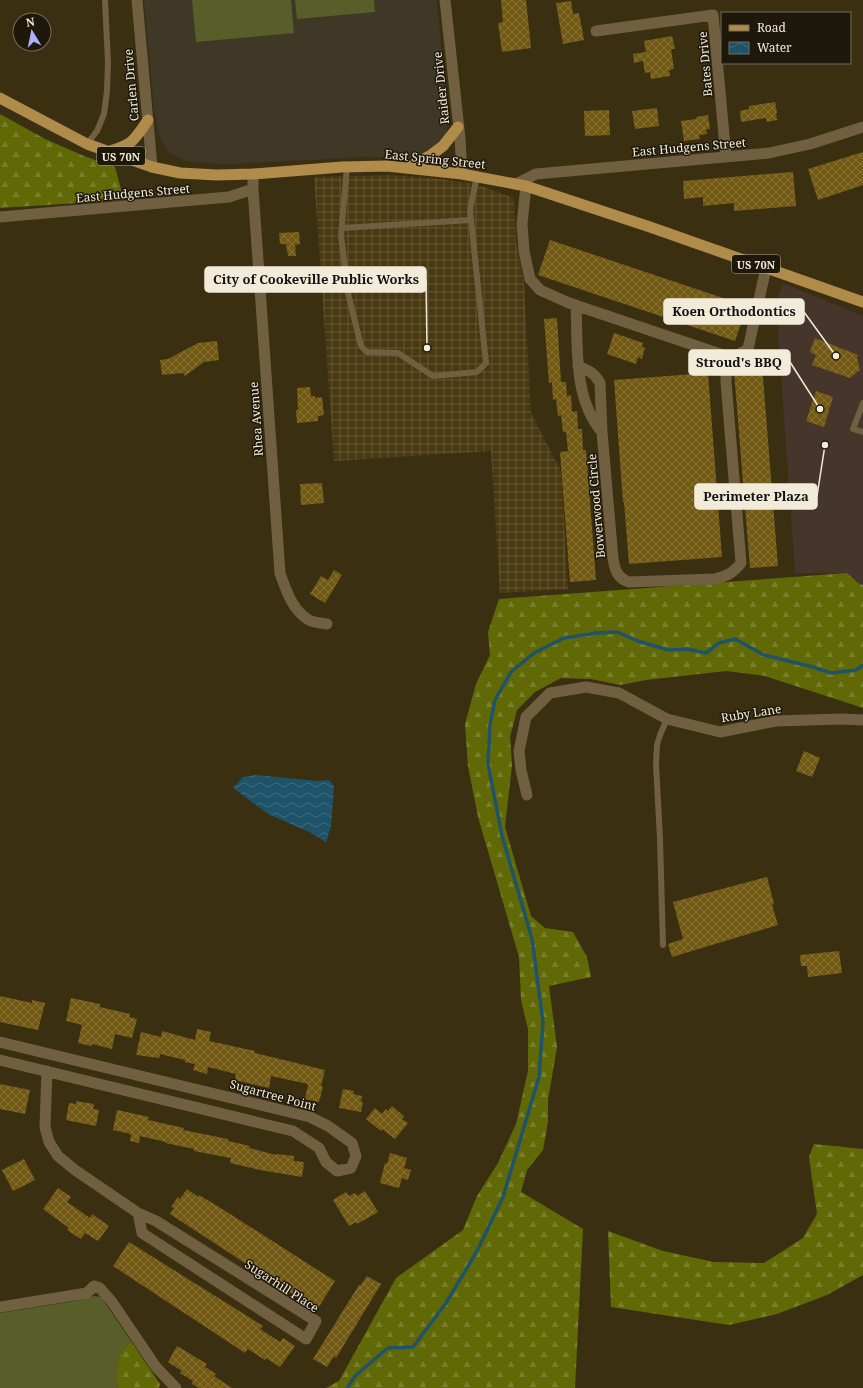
<svg xmlns="http://www.w3.org/2000/svg" width="863" height="1388" viewBox="0 0 863 1388" font-family="'Noto Serif',serif">
	<defs>
		<pattern id="industrial-grid" width="8" height="8" patternUnits="userSpaceOnUse"><rect width="8" height="8" fill="#483912"/><path d="M0 4h8M4 0v8" fill="none" stroke="#635634"/></pattern>
		<pattern id="forest-firs" width="22" height="20" patternUnits="userSpaceOnUse"><rect width="22" height="20" fill="#616906"/><path d="M5 1l3.5 6h-7zM16 11l3.5 6h-7z" fill="#787f2a"/></pattern>
		<pattern id="water-waves" width="16" height="10" patternUnits="userSpaceOnUse"><rect width="16" height="10" fill="#1f536a"/><path d="M0 5q4-4 8 0t8 0" fill="none" stroke="#406c7f"/></pattern>
		<pattern id="building-cross-hatch" width="8" height="8" patternUnits="userSpaceOnUse"><rect width="8" height="8" fill="#725a15"/><path d="M0 0l8 8M0 8l8-8" fill="none" stroke="#877236"/></pattern>
	</defs>
	<rect width="100%" height="100%" fill="#3b2f11"/>
	<!-- commercial -->
	<path fill="#45352a" d="M783,283L863,316V585L858,583L847,573H795L776,302Z"/>
	<!-- industrial -->
	<path fill="url(#industrial-grid)" d="M390,175L433,178L476,184L514,198L516,242L524,283L531,413L561,471L568,589L500,593L491,451L334,461L314,177Z"/>
	<!-- education -->
	<path fill="#3f3827" d="M144,0H437L447,115V132L439,146L427,153L410,158L368,157L227,164L188,162L169,152L160,138L154,109Z"/>
	<!-- grass -->
	<path fill="#575e2a" d="M192,0H291L294,33L196,42Z
		M295,0H374L375,12L297,19Z
		M94,1296L101,1297L131,1341L120,1353L116,1375L118,1388H0V1313L75,1301Z"/>
	<!-- forest -->
	<path fill="url(#forest-firs)" d="M0,114L45,139L84,156L115,167L124,200L0,208Z
		M847,573L858,583L863,585V708L765,676L726,671L646,680L620,685L591,679L561,678L535,692L517,710L510,737L512,765L505,827L531,916L545,928L573,932L587,957L591,977L549,986L557,1047L548,1100V1122L543,1150L527,1170L521,1192L583,1229L575,1388H326L339,1381L396,1278L463,1230L477,1196L498,1163L516,1124L528,1071V1029L521,1000L519,957L478,817L468,766L465,724L476,684L490,655L488,632L499,599Z
		M814,1144L863,1149V1275L827,1295L777,1314L729,1325L611,1307L608,1231L663,1251L714,1262L764,1263L803,1238L817,1214L809,1157Z
		M131,1341L160,1384L159,1388H118L116,1375L120,1353Z"/>
	<!-- water -->
	<path fill="url(#water-waves)" d="M256,775L318,781L329,780L334,786L331,826L326,842L309,832L268,814L233,788L243,777Z"/>
	<g fill="none" stroke-linecap="round" stroke-linejoin="round">
		<!-- stream -->
		<path stroke="#1f536a" stroke-width="3.5" d="M347,1388L356,1375L388,1348L413,1347L446,1303L476,1253L503,1197L539,1077L543,1022L532,939L502,836L488,764L490,725L495,700L511,672L534,653L564,638L596,633L617,632L638,641L668,650L687,649L706,653L719,643L735,639L764,655L813,667L831,673L856,670L863,665"/>
	</g>
	<!-- building -->
	<path fill="url(#building-cross-hatch)" d="M501,0H526L531,48L502,52L498,23L503,22Z
		M571,1L573,14L579,13L584,40L563,44L556,3Z
		M672,36L675,49H671L674,69L669,70L670,76L651,79L650,72L645,73L643,61L634,63L633,54L646,52L644,41Z
		M775,102L777,113H776L777,120L767,122L766,118L741,122L740,111L749,109V106Z
		M657,108L659,126L635,129L632,111Z
		M609,110L610,135L585,136L584,111Z
		M708,115L710,129H706L707,134L699,135L700,139L684,141L681,121L697,119L696,117Z
		M863,152V185L818,200L808,169Z
		M793,172L796,206L734,211V203L703,206V197L684,199L683,181Z
		M299,232L300,244L295,245L296,256H288L286,244H280L279,233Z
		M550,240L747,306L735,341L538,275Z
		M557,318L561,382H566L567,396L571,395L572,412L577,411L578,429H582L583,450H586L596,580L570,582L560,452L568,451L566,432H563L561,415L558,416L556,399L553,400L552,382L549,383L544,319Z
		M614,333L643,343L642,347L645,348L642,359L638,357L636,364L607,354Z
		M815,338L858,355L857,358L860,370L850,378L812,365L816,355L810,352Z
		M217,341L219,360L204,362L185,376L183,373L162,375L160,360L168,359L198,343Z
		M762,365L778,566L750,568L734,371L736,367Z
		M708,373L722,557L629,564L624,502H623L614,380Z
		M310,387L311,396H315V398L322,397L324,415L318,416V421L297,423L296,410H298L297,388Z
		M816,391L833,397L824,427L806,421Z
		M322,483L324,503L301,505L300,484Z
		M334,570L342,575L325,603L310,594L321,576L328,580Z
		M804,751L820,758L812,777L796,771Z
		M767,877L774,904L772,905L778,925L672,957L668,944L683,939L673,902Z
		M839,951L842,973L808,977L807,966H801L800,955Z
		M0,996L32,1003V1000L45,1003L38,1030L0,1022Z
		M71,998L100,1004V1007L130,1014L129,1017L137,1019L132,1038L115,1034L112,1049L92,1044L91,1046L78,1043L82,1025L66,1021Z
		M197,1029L211,1032L209,1041L255,1051V1053L325,1070L321,1086L323,1087L319,1102L305,1099L308,1084L271,1076L269,1088L235,1080L236,1074L208,1067L207,1074L193,1070L195,1064L185,1062V1060L160,1054L159,1058L136,1055L141,1032L161,1037L162,1031L195,1040Z
		M0,1084L30,1090L25,1114L0,1109Z
		M343,1089L354,1091L353,1094L362,1096L361,1102H363L361,1112L339,1108Z
		M76,1101L94,1104L93,1109L99,1110L96,1126L66,1120L69,1103L76,1104Z
		M392,1106L404,1116L402,1119L408,1123L395,1139L382,1129L381,1131L366,1119L375,1108L382,1114L386,1109L388,1111Z
		M117,1110L149,1117L148,1120L184,1128L183,1130L228,1139V1141L250,1146L249,1148L276,1155L277,1154L294,1156V1161L304,1162L302,1177L260,1170L230,1163L231,1158L194,1151V1149L166,1143V1142L140,1136L139,1143L130,1141L131,1134L113,1130Z
		M390,1153L407,1158L404,1168L411,1170L408,1180L402,1178L399,1188L380,1183L385,1163L387,1164Z
		M24,1159L35,1180L13,1191L2,1170Z
		M58,1188L71,1197L67,1202L90,1218L92,1214L109,1226L98,1241L85,1233L81,1239L67,1230L69,1228L43,1209Z
		M187,1189L198,1197L199,1195L219,1207L335,1281L317,1310L170,1214L174,1208L171,1207L178,1197L180,1199Z
		M365,1191L378,1212L357,1224L356,1222L349,1226L333,1200L346,1192L349,1196L355,1193L357,1196Z
		M129,1242L263,1326L260,1329L280,1342L283,1338L295,1346L280,1367L266,1358L265,1360L248,1349L245,1353L113,1266Z
		M367,1276L381,1284L336,1358L334,1356L327,1367L313,1359L359,1285H361Z
		M177,1346L207,1364L205,1367L216,1374L214,1376L232,1388H199L192,1384L193,1381L180,1373L182,1371L168,1362Z"/>
	<g fill="none" stroke-linecap="round" stroke-linejoin="round">
		<!-- service -->
		<path stroke="#715f41" stroke-width="6" d="M87,144L97,131L104,114L107,91L108,62L105,0
			M347,167L341,235L348,293L361,346L367,352L398,353L433,376L477,372L486,363L470,210L477,176
			M342,228L471,220
			M863,403L853,429L863,432
			M663,945L660,839L656,764L657,745L660,735L667,719"/>
		<!-- minor -->
		<path stroke="#715f41" stroke-width="11" d="M137,0L152,167
			M445,0L460,138L462,174
			M596,31L713,15L726,157
			M516,184L536,174L769,153L810,144L863,127
			M526,186L522,224L524,251L530,279L540,290L569,303L732,358L748,349L766,268
			M253,189L280,573C286,590 292,610 309,620C314,623 322,623 327,624
			M0,217L229,197L253,189V174
			M576,305C578,348 573,398 602,432L613,559C615,570 617,578 629,582L714,579C727,576 732,574 741,563L726,382V371L732,358
			M578,366C588,370 595,373 600,383L602,432
			M527,795L521,770L519,751L526,717L550,693L586,687L619,693L667,719L720,732L776,721L842,719L863,720
			M0,1042L310,1117L328,1126L352,1143L356,1156L351,1168L337,1171L326,1162L319,1148L293,1131L0,1060
			M47,1071L45,1127L49,1142L58,1156L75,1170L138,1213L156,1221L316,1321L306,1339L142,1233L138,1213
			M0,1307L87,1293L94,1286L100,1288L112,1302L156,1367L176,1388"/>
		<!-- primary -->
		<path stroke="#b08b4a" stroke-width="11" d="M0,98L87,144L152,167L180,173L217,175L253,174L342,167L387,166L462,174L526,186L650,227L863,302
			M107,152C133,144 133,142 148,120
			M407,168L431,155L443,146L458,127"/>
	</g>
	<g text-anchor="middle" dominant-baseline="central" stroke-width="3" stroke-linejoin="round" paint-order="stroke">
		<!-- shield labels -->
		<g fill="#1e180b" stroke="#b2ac9b" stroke-width="1">
			<rect x="97" y="147" width="48" height="18" rx="3"/>
			<rect x="732" y="255" width="48" height="18" rx="3"/>
		</g>
		<g font-size="11" font-weight="bold" fill="#f2ebd9">
			<text x="121" y="156">US 70N</text>
			<text x="756" y="264">US 70N</text>
		</g>
		<!-- street labels -->
		<g font-size="12" fill="#f2ebd9" stroke="#1e180b">
			<text transform="translate(705 64) rotate(-95)">Bates Drive</text>
			<text transform="translate(131 85) rotate(-95)">Carlen Drive</text>
			<text transform="translate(441 88) rotate(-96)">Raider Drive</text>
			<text transform="translate(689 147) rotate(-5)">East Hudgens Street</text>
			<text transform="translate(435 159) rotate(6)">East Spring Street</text>
			<text transform="translate(133 193) rotate(-5)">East Hudgens Street</text>
			<text transform="translate(256 419) rotate(-94)">Rhea Avenue</text>
			<text transform="translate(596 506) rotate(-95)">Bowerwood Circle</text>
			<text transform="translate(751 713) rotate(-9)">Ruby Lane</text>
			<text transform="translate(273 1095) rotate(15)">Sugartree Point</text>
			<text transform="translate(282 1286) rotate(33)">Sugarhill Place</text>
		</g>
	</g>
	<!-- callouts -->
	<path fill="none" stroke="#f2ebd9" stroke-width="1.5" d="M427 348L426 279M836 356L804 312M820 409L790 362M825 445L817 496"/>
	<g fill="#f2ebd9" stroke="#1e180b" stroke-width="1.5">
		<circle cx="427" cy="348" r="4"/>
		<circle cx="836" cy="356" r="4"/>
		<circle cx="820" cy="409" r="4"/>
		<circle cx="825" cy="445" r="4"/>
	</g>
	<g fill="#f2ebd9" stroke="#f2ebd9" stroke-width="1.5">
		<rect x="205" y="267" width="221" height="25" rx="4"/>
		<rect x="664" y="299" width="140" height="25" rx="4"/>
		<rect x="689" y="350" width="101" height="25" rx="4"/>
		<rect x="695" y="484" width="122" height="25" rx="4"/>
	</g>
	<g font-size="13" text-anchor="middle" font-weight="bold" fill="#111">
		<text x="316" y="284">City of Cookeville Public Works</text>
		<text x="734" y="316">Koen Orthodontics</text>
		<text x="739" y="367">Stroud's BBQ</text>
		<text x="756" y="501">Perimeter Plaza</text>
	</g>
	<!-- legend -->
	<rect x="721" y="12" width="130" height="52" fill="#1e180b" stroke="#736c5d"/>
	<rect x="729" y="25" width="20" height="6" fill="#b08b4a" stroke="#736c5d"/>
	<text x="757" y="32" font-size="12" fill="#f2ebd9">Road</text>
	<rect x="729" y="42" width="20" height="12" fill="url(#water-waves)" stroke="#736c5d"/>
	<text x="757" y="52" font-size="12" fill="#f2ebd9">Water</text>
	<!-- north arrow -->
	<g transform="translate(32 32) rotate(350)"><circle r="19" fill="#1e180b" stroke="#736c5d"/>
	<path d="M0-3L7 15L0 10L-7 15Z" fill="#acaffb"/>
	<text y="-6" font-size="11" font-weight="bold" text-anchor="middle" fill="#f2ebd9">N</text>
	</g>
</svg>
